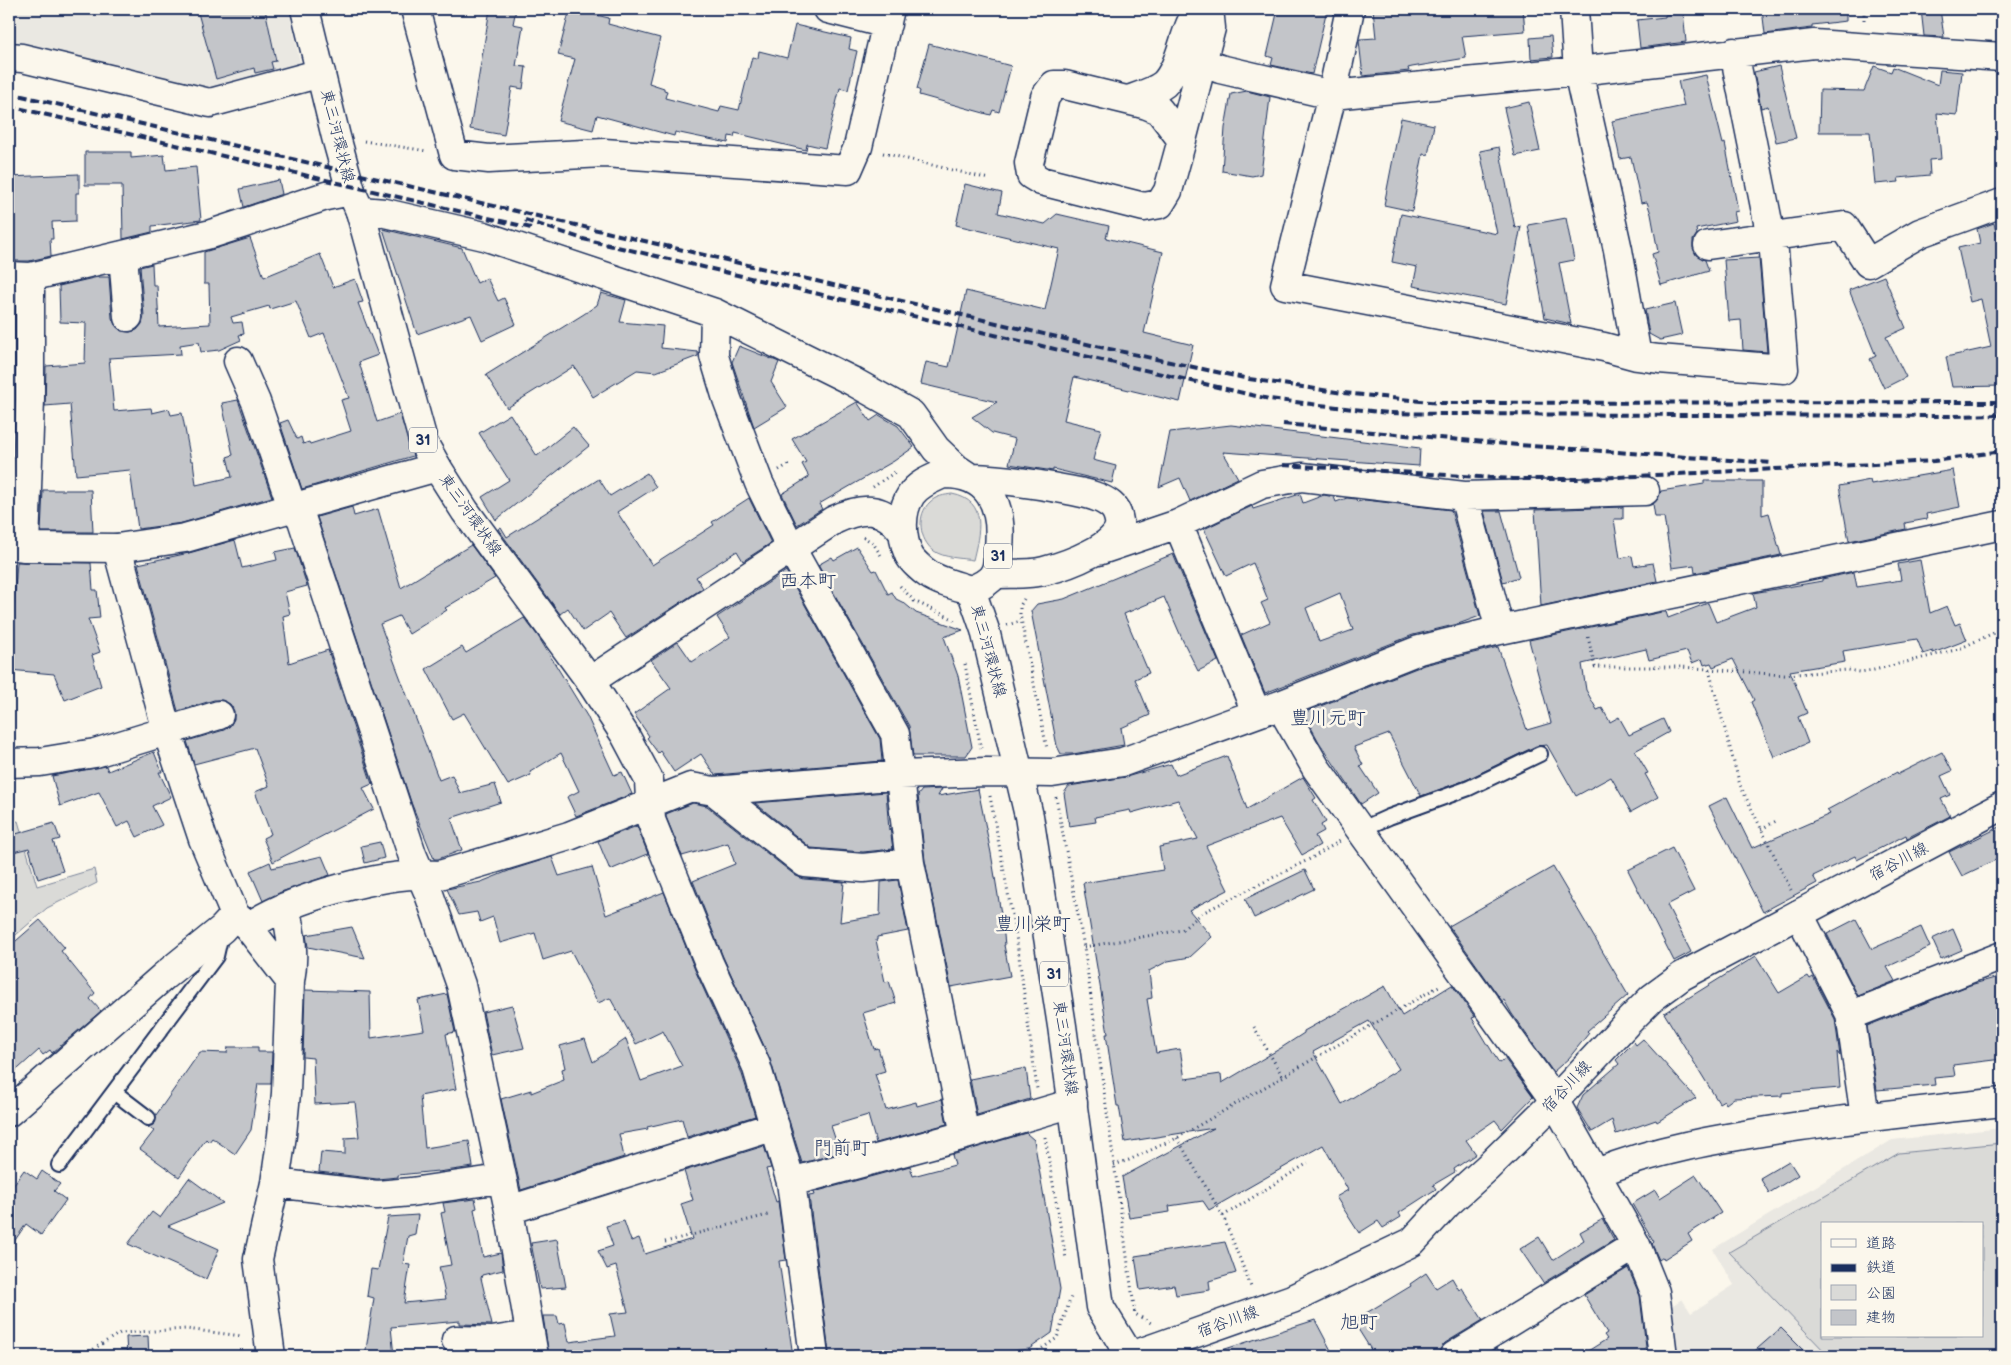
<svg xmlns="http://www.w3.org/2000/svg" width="2011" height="1365" viewBox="0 0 2011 1365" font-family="'Balsamiq Sans','Klee One',sans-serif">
	<rect width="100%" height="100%" fill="#fbf7ec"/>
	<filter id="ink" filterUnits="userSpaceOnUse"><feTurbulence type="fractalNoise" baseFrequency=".02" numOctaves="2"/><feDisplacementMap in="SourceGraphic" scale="10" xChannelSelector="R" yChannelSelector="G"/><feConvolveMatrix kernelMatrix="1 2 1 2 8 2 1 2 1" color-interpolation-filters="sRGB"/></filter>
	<g filter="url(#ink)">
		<!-- built -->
		<path fill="#eae8e2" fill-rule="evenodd" d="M9,9H289L300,62L292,71L211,96L9,46Z
			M2002,1128V1356H1670L1664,1311L1682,1299L1691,1313L1734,1285L1713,1249L1892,1140ZM1822,1224H1982V1336H1822Z"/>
		<!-- green -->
		<path fill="#dadad7" stroke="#7a849a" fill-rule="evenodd" d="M952,494C989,501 979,534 973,560C961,558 944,558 934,551C919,540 916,515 930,502C936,496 945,495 952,494Z
			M18,821L37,886L94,869L97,883L47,908L9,941V823Z
			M2002,1143V1356H1829L1729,1252L1899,1153ZM1822,1224H1982V1336H1822Z"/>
		<!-- building -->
		<path fill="#c3c5c9" stroke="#1b2f5e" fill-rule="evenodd" d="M197,9H265L276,61L271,62L273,69L255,73L254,68L216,79Z
			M490,9H516L513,24L523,26L516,66L526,67L523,89L512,87L504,135L470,129Z
			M570,9L609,18L608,24L660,38L649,83L664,88V90L667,91L665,98L719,112L721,106L739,110L752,57L758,58L759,51L787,58L795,25L851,38L849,49L857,51L848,90L840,88L825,148L807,144L806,150L735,133L734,137L729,136L728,143L675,132L674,136L597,115L593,130L558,121L575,59L558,55Z
			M1278,9H1327L1312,74L1271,65L1273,58L1267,56Z
			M1373,9H1523L1525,31L1462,36L1466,58L1412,67L1408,68L1409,71L1363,76L1359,41L1360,39L1376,38Z
			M1762,9H1846V21L1812,25V28L1765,34Z
			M1921,9H1940L1944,37L1924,36Z
			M1683,12L1686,42L1640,48L1637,20L1665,17V15Z
			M1551,36L1553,57L1531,59L1530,38Z
			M929,44L1011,66L999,112L993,110L991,115L919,95L920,91L917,89Z
			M1779,66L1796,138L1776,142L1768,106L1761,108L1754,72Z
			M1874,66L1891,72L1893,67L1938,85L1940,70L1962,72L1957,115L1937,113L1941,159L1929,160L1930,175L1898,178L1899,182L1875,184L1870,132H1819L1820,90L1864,91Z
			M1706,75L1723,144L1725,143L1732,179L1738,211L1734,212L1736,221L1696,229L1697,234L1693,240V248L1696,255L1705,260L1709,271L1661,285L1652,254L1658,252L1651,214L1647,202L1641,203L1631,157L1620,159L1612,121L1684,106L1678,81Z
			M1247,91L1270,97L1261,174L1252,176L1222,171L1225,128L1231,94Z
			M1529,102L1540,151L1515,156L1504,108Z
			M1401,118L1434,125L1428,155L1423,154L1412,211L1384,205Z
			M1499,147L1515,228L1521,226L1506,304L1413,286L1417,267L1392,262L1401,214L1497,234L1480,151Z
			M85,152H131V158L164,155L166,170L196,167L201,220L152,226V232L123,239L122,185H85Z
			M79,174V193H76V221L52,222L53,239H50L51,256L29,261H9V177Z
			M279,180L282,194L244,207L240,189Z
			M965,184L1002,193L998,213L1045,224L1057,214L1109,226L1106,238L1163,252L1144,333L1193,345L1180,402L1074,377L1064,420L1101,429L1093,460L1116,466L1112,483L1053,469V471L1009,464L1015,439L992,433L972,417L997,402L921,384L926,362L949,367L966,291L1045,310L1059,249L956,225Z
			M1566,218L1574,260L1559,263L1571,324L1545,318L1528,225Z
			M1994,223L2002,259V386L1952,387L1946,357L1991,347L1981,299L1970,302L1958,248L1980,243L1977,229Z
			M383,229L462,248L477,283L487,278L498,301L504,298L516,324L482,340L471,315L417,334Z
			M250,238L264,277L320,254L333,287L355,279L363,302L358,303L378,355L359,362L377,422L400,414L413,456L302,489L280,423L288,420L297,439L301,437L303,444L309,442L310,444L351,431L341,400L349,398L324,333L311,338L296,301L270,309L269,306L231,317L233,323L242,322L244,334L239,335L241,340L219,350L201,352L199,342L180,345L181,354L109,358L114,411L151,408L152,413L169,409L171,415L182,413L191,461H193L196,485L232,477L227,457L233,455L222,403L238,400L272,497L182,523L138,529L130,470L76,475L70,404L45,406L46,366L85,363L86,323L60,322L59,286L98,277H109L112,318L115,325L121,331L130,332L137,330L142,324L144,316L140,267L152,264L153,285H157L159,327L210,324L209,284H204V252Z
			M1759,258L1767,352L1743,350L1741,320L1729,321L1724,260Z
			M1884,276L1906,328L1886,337L1906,377L1884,388L1870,359L1876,356L1849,290Z
			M601,293L626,300L620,322L663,326L661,348L698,352V356L656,372L637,370L593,397L574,366L507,408L486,375L584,314L597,305Z
			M1675,303L1682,335L1660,340L1649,334L1645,310Z
			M739,346L779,362L771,382L787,407L754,427L732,362Z
			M857,402L870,421L879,415L898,426L914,447L894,461L819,504L822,509L797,525L782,494L809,477L802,464L806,462L792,439Z
			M510,414L537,456L573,427L589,446L496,520L482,497L509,480L479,433Z
			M1231,425L1420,448L1419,466L1223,452L1238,478L1190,501L1180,478L1159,487L1170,432Z
			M1953,470L1960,507L1926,514L1927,519L1905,523L1906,529L1849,541L1839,486L1870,480L1871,484Z
			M647,473L656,487L617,512L652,565L714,525L712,522L749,498L771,543L743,561L737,551L696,577L703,588L626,638L609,613L583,631L568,608L560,614L498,529L501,527L507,537L599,479L610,496Z
			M1704,481H1762V515L1769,513L1781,555L1695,573L1694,565L1672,568L1664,517H1655L1653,504L1658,499L1661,491L1704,484Z
			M43,490H91L93,532H41Z
			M1300,494L1303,503L1324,495L1334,497L1336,502L1347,498L1356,499L1357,502L1365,500L1451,510L1480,616L1458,624L1413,635L1265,693L1241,635L1270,622L1261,603L1268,600L1253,563L1226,576L1204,529L1252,506L1253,509ZM1340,593L1353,630L1319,642L1306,608Z
			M352,507L354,516L378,509L401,588L471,545L495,578L445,608L447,610L409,634L399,616L380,624L439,780L452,775L460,793L495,784L501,802L451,818L462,850L438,859H434L412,805L317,517Z
			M1623,507V519H1614L1620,558L1632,556L1634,566L1653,563L1657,581L1541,606L1535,510Z
			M1484,511H1501L1519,577L1503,582Z
			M235,540L242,568L277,560L275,552L295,548L307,586L285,592L290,614L283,616L289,663L328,650L372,784L363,788L374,809L273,862L263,838L271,834L255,792L269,786L255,748L194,764L187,741L224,730L230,726L234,719V711L230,704L222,700H214L178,711L138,564L189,553Z
			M857,547L873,571L876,570L888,594L892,592L896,599L904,603L916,613L963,630L944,637L958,676L972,747L966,756H913L909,726L818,565L832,557L834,560Z
			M1173,554L1218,661L1198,671L1183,641L1164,597L1124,614L1149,673L1135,679L1150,715L1121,728L1124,745L1073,754H1061L1057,746L1031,611L1037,604L1064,599Z
			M1920,560L1930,613L1947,606L1955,625L1960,623L1967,640L1933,653V651L1923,654L1917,639L1843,651L1845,662L1790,671L1807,713L1798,717L1808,743L1774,757L1751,702L1754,700L1733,659L1713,667L1711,663L1704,665L1702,659L1692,663L1687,651L1649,660L1646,649L1582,664L1586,690L1597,710L1602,708L1610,722L1619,717L1629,735L1663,719L1669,732L1635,751L1648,773L1645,774L1658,797L1631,812L1611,777L1576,796L1547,745L1536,746L1466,780L1421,796L1389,734L1354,747L1363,765L1360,766L1378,793L1361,804L1319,742L1303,713L1424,665L1498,647L1527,730L1551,723L1529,640L1662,612H1666L1668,618L1708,603L1716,622L1756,607L1753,593L1822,581V579L1854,572L1857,587L1901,580L1898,564Z
			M17,562L91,563L93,590H97L100,618L88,619L100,652L92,655L101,686L65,700L54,674L9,670Z
			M786,571L880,739L882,761L715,775L701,754L674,772L660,751L658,753L647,738L649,736L634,714L671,688L651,660L678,642L692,662L730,637L717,617Z
			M524,618L538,636L587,716L614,775L622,772L632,794L576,816L567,797L579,791L561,753L530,772L531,775L508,785L464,713L452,719L426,669L462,647L466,653Z
			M154,752L162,772H159L171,797L152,806L162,825L137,837L129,821L117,827L99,792L60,806L52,776L106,766L108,771Z
			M1942,752L1952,771L1941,776L1950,795L1941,799L1950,816L1907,838L1906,835L1857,860L1855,856L1813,876L1817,883L1763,912L1709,806L1727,797L1752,848L1830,814L1827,810L1897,772L1898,774Z
			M1227,756L1247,809L1303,777L1316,798L1313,800L1326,822L1321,825L1324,831L1315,836L1320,845L1302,855L1280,818L1206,846L1228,890L1189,910L1212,937L1190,957L1168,961L1149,971L1152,998L1147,999L1156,1053L1180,1049L1185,1079L1221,1074L1222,1083L1281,1048L1304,1033V1031L1385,986L1402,1016L1452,985L1475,1017L1472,1018L1499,1063L1505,1059L1533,1097L1502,1129L1495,1120L1466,1140L1476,1154L1454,1169L1455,1172L1433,1185L1436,1189L1399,1213L1401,1217L1383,1228L1378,1221L1359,1233L1336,1197L1348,1190L1323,1145L1209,1210L1203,1201L1169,1206L1170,1212L1129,1218L1122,1177L1214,1128L1125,1142L1119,1106H1117L1106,1034H1108L1083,883L1163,870L1159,847L1198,839L1178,800L1131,813L1130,810L1095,817L1096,822L1069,826L1064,793L1069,786L1126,777L1171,764L1176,775ZM1369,1021L1399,1069L1342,1104L1313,1052Z
			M942,789L938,796L978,789L991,853L1003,926L1005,945H1004L1010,976L951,987L925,861L918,795L922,790Z
			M886,792L889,830L890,828L893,849L863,852L811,848L755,803Z
			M693,803L707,806L796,876L804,879L844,882L840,922L880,915L881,882L898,880L908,931L877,937V940H876L885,982L889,981L896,1003L863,1013L874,1049L878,1048L885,1071L875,1074L886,1110L916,1102L917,1106L942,1099L947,1124L876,1143L868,1115L831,1126L840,1153L802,1163L770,1059L723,957L693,881L735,864L728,843L682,856L666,817V814Z
			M54,823L60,839L53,841L63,871L38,879L29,848L9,853V836Z
			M637,826L648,854L610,870L598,841Z
			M2002,826V857L1962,876L1949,852Z
			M380,842L384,858L365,863L361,846Z
			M1672,848L1694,891L1667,905L1691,952L1674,961L1628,870Z
			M322,856L330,875L281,892L263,901L250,871L270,862L272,868Z
			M552,857L559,876L592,867L606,915L664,892L695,970L741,1071L755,1116L687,1137L682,1119L647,1127L648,1129L619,1134L624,1157L521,1190L501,1099L531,1090V1093L564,1080L562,1069L565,1068L560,1046L585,1039L593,1062L626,1039L641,1081L682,1066L663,1031L636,1044L610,998L598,1003L571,951L543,960L535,933L500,943L493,917L480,922L477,912L459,915L447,889L481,882L511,870Z
			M1553,867L1628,995L1587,1031L1589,1033L1569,1058L1553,1072L1512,1014L1504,1000L1502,1001L1449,926Z
			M1305,870L1314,889L1254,918L1245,899Z
			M1856,919L1872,949L1921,927L1930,947L1887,967L1895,981L1858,996L1827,934Z
			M40,920L65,948L61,951L95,993L90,999L101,1011L52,1053L50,1050L43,1055L39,1050L9,1077V947Z
			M352,927L365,958L308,947L306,935Z
			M1953,929L1962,950L1941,959L1932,939Z
			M1756,956L1779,993L1808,976L1810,979L1813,977L1835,1019L1840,1056L1837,1052L1840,1088L1782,1093V1096L1734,1098L1726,1104L1724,1100L1719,1103L1664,1013Z
			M2002,976V1059L1953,1065L1955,1076L1934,1078L1935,1085L1877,1090L1867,1026L1970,985Z
			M305,990L370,992L371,1038L424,1030L418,1000L447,994L455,1032L446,1034L456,1089L420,1096L425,1148L469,1141L473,1167L438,1172V1171L398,1175V1177L377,1179L319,1172L321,1152L345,1154V1138L359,1137L355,1102L315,1104L313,1058L303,1057Z
			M512,1005L524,1048L492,1055L483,1012Z
			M1643,1039L1696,1098L1657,1122L1656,1120L1616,1134L1612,1120L1592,1132L1577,1108L1583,1095L1619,1064L1616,1060L1634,1042L1636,1045Z
			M228,1047H258V1052H272L271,1084H258L251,1130L235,1154L212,1138L209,1142L206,1139L179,1177L140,1149L154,1131L148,1127L155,1123L156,1115L200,1052L227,1053Z
			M1026,1068L1030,1099L977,1115L970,1079Z
			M1026,1133L1034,1140L1060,1289L1052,1333L1029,1349L986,1354L962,1356H832L829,1353L809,1196L815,1195L814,1192L910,1166L913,1176L955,1165L952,1155Z
			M764,1146L771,1168L766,1169L776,1202L778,1201L786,1260L779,1261L793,1356H549L543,1316H557L559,1324L565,1323L569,1342L615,1336L610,1314L628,1312L616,1266L607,1269L598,1251L613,1246L606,1226L624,1221L631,1241L639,1238L645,1254L692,1239L681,1204L693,1200L684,1171Z
			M1789,1161L1798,1175L1769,1193L1760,1178Z
			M24,1170L37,1179L42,1171L60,1184L54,1191L66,1200L41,1235L26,1224L9,1249V1191Z
			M1696,1175L1721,1213L1688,1234L1692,1241L1664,1259L1663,1257L1659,1260L1652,1244L1654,1242L1632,1204L1655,1190L1660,1198Z
			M189,1178L223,1203L168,1226L219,1249L206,1279L128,1244L152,1212L160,1218Z
			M475,1199L477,1208L474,1209L483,1257L501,1253L503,1270L482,1275L481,1278L492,1325L460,1324V1321L391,1327L394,1356H365L374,1298L367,1296L371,1269L378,1270L388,1217L418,1215L415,1234L408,1236L403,1264L410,1265L404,1303L446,1299L439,1267L451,1265L441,1213L445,1212L443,1203Z
			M1603,1219L1614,1240L1543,1283L1520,1249L1539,1237L1553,1260L1584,1240L1580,1232Z
			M557,1239L566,1287L540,1289L531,1243Z
			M1225,1242L1236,1273L1209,1281L1210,1290L1176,1295L1174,1285L1140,1290L1135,1256Z
			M1628,1268L1640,1296L1647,1356H1580L1607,1339L1604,1335L1607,1333L1584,1295Z
			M1426,1273L1436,1288L1452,1278L1459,1290L1462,1288L1483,1320L1445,1343L1440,1349L1438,1356H1375L1353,1321L1411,1286L1410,1284Z
			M1315,1320L1334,1356H1216V1352Z
			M1781,1328L1809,1356H1749Z
			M148,1336L149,1356H127L126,1337Z
			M1497,1348L1502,1356H1484Z"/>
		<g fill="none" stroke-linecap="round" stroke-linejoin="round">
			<!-- lane casing -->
			<g stroke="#1b2f5e" stroke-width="18">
				<path id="lane" d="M1360,830L1389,817L1469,788L1540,754
					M114,1092L148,1118
					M59,1165L216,956L221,934"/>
			</g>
			<!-- street casing -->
			<g stroke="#1b2f5e" stroke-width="31">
				<path id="street" d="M415,9L454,155L489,159L604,153L848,170L858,147L890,9
					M828,9L887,24
					M1350,9L1332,95L1285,285L1604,347L1637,356L1659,359L1784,369L1774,252L1734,52
					M1574,9L1578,71L1618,250L1637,356
					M9,57L22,58L210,103L321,73
					M1202,62L1220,69L1332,95L1578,71L1814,44L2002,57
					M1054,85H1065L1147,105L1159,110L1182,140L1168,191L1160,204L1144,207L1041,181L1031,175L1029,163L1045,97Z
					M1128,100C1139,96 1154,92 1164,84C1182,66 1183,29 1199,9
					M1182,140L1211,28L1209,9
					M360,211L385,213L484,236L715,313L852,381L911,414L936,449L957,469L969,477
					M1708,245L1844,226L1868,263L1920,233L2002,203
					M123,255L128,317
					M9,276L30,277L211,234L326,196L351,191
					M715,313L714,356L727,399L759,483L791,548L895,734L910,863L965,1135
					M238,361L256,402L289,498L302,520L412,854L429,894L461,985L509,1210L534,1356
					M973,478C1005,479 1036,484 1068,490C1082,493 1099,495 1111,505C1116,509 1118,515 1119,521C1123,546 1064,566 1044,571C1029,575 1010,573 994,574
					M1464,496L1500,630
					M1178,524L1256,712
					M25,547L30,399V277
					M117,548L167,731L203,839L235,915L248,927L290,981L286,1093L282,1135L275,1183L258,1259L271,1356
					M1098,551L1178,524L1262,484L1302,477L1464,496L1645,491
					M590,681L625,735L649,780L651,820L709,963L756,1065L791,1182L814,1356
					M1280,705L1316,768L1554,1100L1636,1245L1655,1292L1663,1356
					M9,763L40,762L95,753L219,715
					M714,791L805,863L863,868L910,863
					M285,907C291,933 295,955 290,981
					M1799,914L1850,1014L1865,1117
					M248,927C292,897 387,871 440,875L569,836L691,787L714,791L900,775L986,772L1052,773L1123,762L1280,705L1419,650L1500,630L2002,525
					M1850,1014L1862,1011L2002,956
					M9,1112L164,976L222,929L235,915
					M1597,1173C1656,1149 1718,1139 1780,1129C1854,1118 1928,1110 2002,1102
					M791,1182L965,1135L1073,1103
					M275,1183L377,1195L411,1192L501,1179
					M509,1210L775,1126
					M456,1340L492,1341L530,1335
					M1454,1356L1636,1245"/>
			</g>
			<!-- secondary casing -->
			<g stroke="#1b2f5e" stroke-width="31">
				<path id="secondary" d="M9,545L25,547L117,548L185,538L437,467
					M1131,1356L1292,1299L1412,1242L1448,1203L1487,1168L1544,1112L1628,1022L1652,998L1682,976L2002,806"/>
			</g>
			<!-- primary casing -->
			<g stroke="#1b2f5e" stroke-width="31">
				<path id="primary" d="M305,9L336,137L351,191L360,211L424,444L437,467L465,511L590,681L834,520C861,507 883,505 902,531
					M943,474C990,473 1003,506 999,548C998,555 998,568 994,575C989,582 979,587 971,590C957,586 940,582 928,574C922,570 912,561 909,555C901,537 900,511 911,495C918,484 932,479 943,474Z
					M971,590L985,630L1029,816L1062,1026L1100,1307L1130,1356"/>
			</g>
			<!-- path -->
			<path stroke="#1b2f5e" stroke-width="3" stroke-dasharray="1 4" stroke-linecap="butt" d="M1864,9V22
				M364,141L427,151
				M883,153L989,179
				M779,470L789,464
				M873,487L895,472
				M863,537L873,543L882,557
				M900,586L914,601L953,619L954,621
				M1024,599L1020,606V614L1047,749
				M1007,625L1021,621
				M1588,637L1595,667H1682L1784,675L1848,670L1860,672L1874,670L1959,649L2002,629
				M965,664L981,748
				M1709,670L1740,785L1791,890
				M990,796L1017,942L1037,1089
				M1056,797L1084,947L1135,1314L1151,1323
				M1761,829L1778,820
				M1084,947L1182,930L1202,913L1310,859L1340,841
				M1254,1027L1283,1077
				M1045,1137L1066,1259
				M1177,1138L1223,1216L1251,1287
				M1114,1165L1129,1160L1177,1138L1441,985
				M1223,1216L1308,1163
				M665,1242L771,1214
				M86,1356L95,1348L120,1333L186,1329L242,1336
				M1014,1356L1034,1354L1057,1338L1072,1294"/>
			<!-- lane -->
			<use href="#lane" stroke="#fbf7ec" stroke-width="14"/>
			<!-- street -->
			<use href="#street" stroke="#fbf7ec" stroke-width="28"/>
			<!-- secondary -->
			<use href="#secondary" stroke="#fbf7ec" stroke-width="28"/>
			<!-- primary -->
			<use href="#primary" stroke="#fbf7ec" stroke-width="28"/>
			<!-- rail -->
			<path stroke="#1b2f5e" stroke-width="4" stroke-dasharray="8 4" stroke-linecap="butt" d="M9,93L1091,345L1249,379L1343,393L1440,403L2002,402
				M9,106L531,228
				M525,220L583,239L1269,399L1388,413L1444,414L1949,416L2002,415
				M1283,424L1518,445L1772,463
				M1283,465L1513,479H1577L1934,461L2002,451"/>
		</g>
	</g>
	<g text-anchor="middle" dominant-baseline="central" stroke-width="5" stroke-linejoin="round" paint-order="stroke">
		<!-- shield labels -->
		<g fill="#fbf7ec" stroke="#5e6b89" stroke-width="1">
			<rect x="409" y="427.5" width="28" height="25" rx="4"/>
			<rect x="984" y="543.5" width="28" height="25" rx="4"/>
			<rect x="1040" y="961.5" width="28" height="25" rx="4"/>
		</g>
		<g font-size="15" font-weight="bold" fill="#1b2f5e">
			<text x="423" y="440">31</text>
			<text x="998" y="556">31</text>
			<text x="1054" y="974">31</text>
		</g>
		<!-- street labels -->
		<g font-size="16" fill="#1b2f5e" stroke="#fbf7ec">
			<text transform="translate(337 136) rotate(76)">東三河環状線</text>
			<text transform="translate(470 515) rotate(55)">東三河環状線</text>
			<text transform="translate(988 651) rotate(75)">東三河環状線</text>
			<text transform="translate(1899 862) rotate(-28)">宿谷川線</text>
			<text transform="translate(1065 1048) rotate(82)">東三河環状線</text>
			<text transform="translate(1567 1087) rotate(-47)">宿谷川線</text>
			<text transform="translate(1228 1322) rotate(-20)">宿谷川線</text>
		</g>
		<!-- quarter labels -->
		<g font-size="19" fill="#1b2f5e" stroke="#fbf7ec">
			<text x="808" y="581">西本町</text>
			<text x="1328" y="718">豊川元町</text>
			<text x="1033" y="924">豊川栄町</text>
			<text x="842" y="1148">門前町</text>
			<text x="1359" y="1322">旭町</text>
		</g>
	</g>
	<!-- margin -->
	<rect width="2011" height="1365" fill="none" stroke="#fbf7ec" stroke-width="30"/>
	<rect x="15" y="15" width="1981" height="1335" fill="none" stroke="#1b2f5e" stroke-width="2" filter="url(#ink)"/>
	<!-- legend -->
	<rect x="1821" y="1222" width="162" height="115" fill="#fbf7ec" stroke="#a1a7b3"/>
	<rect x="1831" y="1239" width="25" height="8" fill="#fbf7ec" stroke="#a1a7b3"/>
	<text x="1866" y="1248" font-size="15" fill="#1b2f5e">道路</text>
	<rect x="1831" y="1264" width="25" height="8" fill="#1b2f5e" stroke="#a1a7b3"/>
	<text x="1866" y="1272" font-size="15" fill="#1b2f5e">鉄道</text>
	<rect x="1831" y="1285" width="25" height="15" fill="#dadad7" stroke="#a1a7b3"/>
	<text x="1866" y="1298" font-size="15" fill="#1b2f5e">公園</text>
	<rect x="1831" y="1310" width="25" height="15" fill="#c3c5c9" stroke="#a1a7b3"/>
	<text x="1866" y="1322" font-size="15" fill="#1b2f5e">建物</text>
</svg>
